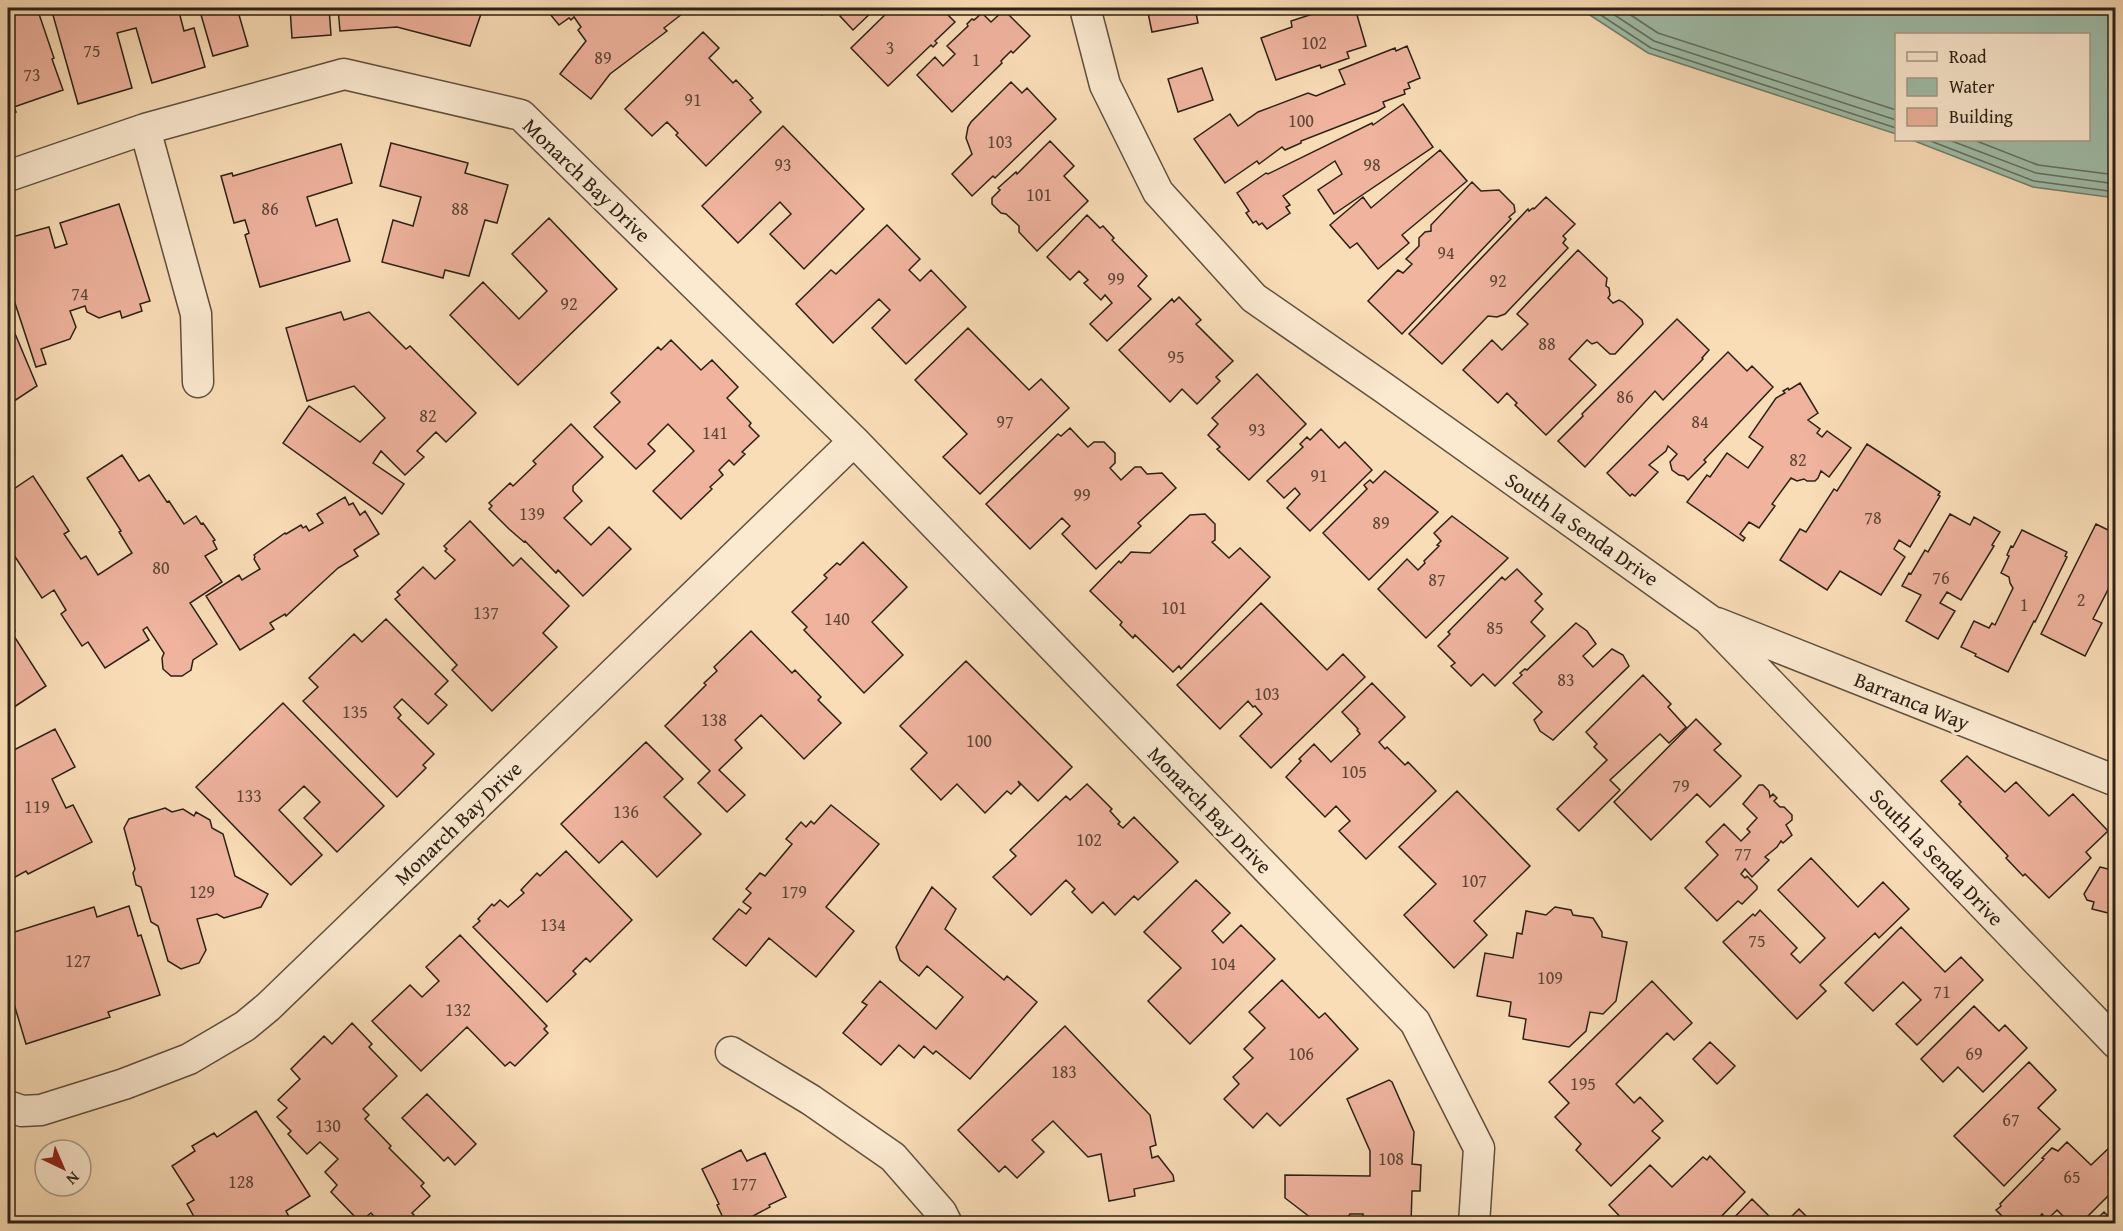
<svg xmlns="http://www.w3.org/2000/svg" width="2123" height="1231" viewBox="0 0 2123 1231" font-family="'Gentium Book Plus',serif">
	<rect width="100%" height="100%" fill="#f9ddb7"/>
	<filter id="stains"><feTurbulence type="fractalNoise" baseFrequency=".00333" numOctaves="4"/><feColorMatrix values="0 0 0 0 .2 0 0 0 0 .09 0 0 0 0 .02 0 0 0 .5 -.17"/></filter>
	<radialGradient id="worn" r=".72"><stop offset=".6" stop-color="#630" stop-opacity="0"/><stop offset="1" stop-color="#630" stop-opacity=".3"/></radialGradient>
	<!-- water -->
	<path fill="#9fbda9" stroke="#717f6e" stroke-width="1.5" d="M1579,8H2115V198L2033,187L1912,140H2088V34H1896V134L1648,53Z"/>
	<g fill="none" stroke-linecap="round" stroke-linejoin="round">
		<!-- shore -->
		<path stroke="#666f60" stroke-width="1.5" d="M1590,8L1651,48L1896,128
			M1604,8L1654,41L1896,120
			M1620,8L1658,33L1896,110
			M1928,140L2034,181L2116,192
			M1949,140L2036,173L2116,184
			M1974,140L2038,165L2116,175"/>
	</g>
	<!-- building -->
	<path fill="#efb39e" stroke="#2d2116" stroke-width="1.5" d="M34,8H37L54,58L52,59L63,90L14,107L16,112L8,115V17Z
		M51,8H179H178L184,31L194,28L205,67L152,83L136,28L117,33L132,88L78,104Z
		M199,8H237L248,46L213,56Z
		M290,8H329L331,35L292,38Z
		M338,8H483L470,46L397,27L340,31Z
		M545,8H677L682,14L664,28L667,31L610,74L591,99L560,74L586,41L578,30L581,27L574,17L571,20L569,18L559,25Z
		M815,8H830L822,15Z
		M835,8H876L853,30L840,16L841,14Z
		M892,8H947L944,11L955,22L935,41L937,43L933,47L931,45L888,86L851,48Z
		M1147,8H1195L1198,23L1152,32Z
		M1332,8H1355L1366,46L1347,52L1349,58L1321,68L1320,65L1276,80L1261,38L1292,27L1291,21L1325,10L1326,13L1333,11Z
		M1004,10L1030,36L1013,53L1011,51L1001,61L1002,63L952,112L917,75L935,57L943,66L955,54L947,46L968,26L967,24L972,19L974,20L982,13L991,22Z
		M703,32L719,48L709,58L733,83L736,80L753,98L750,100L761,112L706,166L676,135L678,133L667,122L652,136L625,109Z
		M1407,46L1420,78L1408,83L1410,88L1404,90L1405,94L1383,102L1385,107L1378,111L1301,141V143L1285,150L1282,147L1259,164L1257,161L1225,183L1194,139L1230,114L1238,126L1258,112L1308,93L1316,96L1345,84L1339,70L1395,48L1396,51Z
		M1202,68L1213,100L1178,112L1168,79Z
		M1011,82L1022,93L1027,88L1056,119L995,178L993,176L972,196L952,174L972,154L966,138L968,127L971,122Z
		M1403,104L1433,147L1334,214L1318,190L1342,174L1335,161L1283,196L1290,205L1286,207L1290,213L1267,229L1262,223L1259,225L1256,221L1253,223L1246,213L1249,211L1237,193L1266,173L1268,174L1372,123L1373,125Z
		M783,126L864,209L804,269L770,234L791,214L780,202L738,243L702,206Z
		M1050,141L1074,166L1064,176L1088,201L1037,251L1019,232V226L1006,214L1001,213L992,204V198L1000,190L998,188L1016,172L1017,174Z
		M391,143L468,163L465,173L508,185L497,223L485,220L469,276L445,270L443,278L382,262L393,220L413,226L421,197L380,186Z
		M341,144L352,183L307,197L316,226L337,219L350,261L260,287L245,235L249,233L245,220L234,223L221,176L232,173L233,176Z
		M1440,150L1467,181L1402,235L1409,243L1378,269L1357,243L1350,248L1330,225L1363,197L1371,208Z
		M1472,182L1481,191L1499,190L1514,205L1515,212L1509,217L1511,219L1402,334L1368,301L1398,270L1403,273L1412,264L1406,259L1419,246V238L1425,232L1431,231V225Z
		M1546,197L1575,224L1563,236L1566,239L1563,243L1568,248L1505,314L1497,317L1488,316L1442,364L1409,334L1528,209L1529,211L1533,208L1534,209Z
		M119,204L150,301L140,304L142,311L122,318L120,311L99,318L87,312L85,306L70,311L76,327L70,339L41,349L46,364L36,367L9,285L8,286V238L49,227L55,248L67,244L60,223Z
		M1087,215L1100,228L1103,226L1114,238L1112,240L1147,276L1138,286L1151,299L1107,341L1090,324L1112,303L1105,295L1101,300L1084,283L1088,280L1079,271L1070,280L1047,257Z
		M549,218L617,289L518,385L450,315L483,282L519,319L547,291L512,254Z
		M887,225L920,259L909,270L920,281L931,270L966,307L906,364L872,328L890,310L879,299L833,343L796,304L831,270L836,274Z
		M1578,250L1607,278L1606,286L1609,288L1610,295L1608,298L1613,303L1619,300L1623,302L1642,320L1643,324L1615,354H1610L1597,342L1592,344L1587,340L1569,359L1596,385L1546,435L1515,405L1517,403L1507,393L1498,403L1463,370L1492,340L1502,350L1528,324L1517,314Z
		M1179,297L1201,320L1196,324L1233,361L1216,377L1220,381L1197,404L1182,389L1170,402L1119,350L1172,299L1174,302Z
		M341,312L344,320L369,312L406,349L410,346L476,413L446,442L436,432L417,451L424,457L405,475L381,451L373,463L404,484L382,514L283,443L309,406L360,442L385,418L354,386L307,401L286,328Z
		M8,317L37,386L8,405Z
		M1677,319L1709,350L1702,358L1703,359L1663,400L1655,391L1585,467L1558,441L1583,416L1582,414Z
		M968,328L1029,390L1041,379L1069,408L980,494L943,457L967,434L915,380Z
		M671,340L701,370L712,360L738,387L727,398L751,423L749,426L759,436L742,452L745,454L734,465L729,460L719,470L723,475L710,487L712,489L681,519L653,491L694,451L668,424L648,444L655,451L636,469L594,427L620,402L611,393L658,347L661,350Z
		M1728,352L1747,371L1752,366L1773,387L1704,460L1706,462L1688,480L1684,476L1679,475L1672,470L1670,462L1677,454L1668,446L1666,451L1649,465L1658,472L1635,496L1632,494L1630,496L1607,473Z
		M1257,374L1306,424L1249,480L1217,449L1220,447L1208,435L1218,424L1212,418Z
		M1800,383L1818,413L1808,420L1820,429L1817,433L1822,437L1827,431L1851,448L1829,477L1821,471L1818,478L1815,481H1807L1804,479L1797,481L1791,478L1772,504L1775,506L1759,528L1749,522L1740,534L1745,538L1743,541L1687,502L1707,475L1710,477L1727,453L1748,468L1763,447L1749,437L1776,398L1785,393L1783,391L1788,388L1789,390Z
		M571,424L603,457L573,486V491L582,501L564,518L591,545L609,527L631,549L583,596L558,570L556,573L525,541L524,542L509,529L489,509L492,506L489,503L510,483L513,486L536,464L533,461Z
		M1070,428L1088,447L1094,442H1104L1115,453V463L1110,468L1121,480L1135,467H1141L1147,474L1162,473L1176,488L1138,523L1141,526L1096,569L1062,534L1070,526L1062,518L1030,549L986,504L1058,434L1061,436Z
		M1321,429L1339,448L1345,442L1372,470L1310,531L1287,508L1300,494L1295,488L1284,498L1267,481L1303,447L1300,444L1307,437L1310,440Z
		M1867,444L1940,492L1938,495L1940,496L1910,547L1899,540L1894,549L1905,557L1881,595L1840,571L1827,590L1780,560L1800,529L1806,532L1834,489L1837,491Z
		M122,455L139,481L149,475L167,502L169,501L184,524L196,516L201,524L203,523L215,540L213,541L217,549L205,556L222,582L190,603L217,644L193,660L191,670L182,676H171L163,669L162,658L164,653L147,627L143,630L149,640L105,668L88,642L82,646L61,614L66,610L54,590L42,598L8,546V493L33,476L69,531L64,534L81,559L86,556L98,575L132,553L119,532L121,531L87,478Z
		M1385,471L1438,512L1369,580L1323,533L1367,489L1364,485L1370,480L1373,483Z
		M345,497L349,505L353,503L360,515L365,511L379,534L354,550L358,556L338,568L286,616L285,614L270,623L274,629L240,650L206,596L239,575L242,580L260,569L254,559L255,557L254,555L285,533L286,534L301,525L303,528L306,526L309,531L323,523L317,514Z
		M1205,514L1215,524V540L1212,542L1229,558L1240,548L1270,577L1181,669L1179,666L1173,672L1135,635L1133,638L1120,625L1122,622L1090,591L1119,561L1121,563L1131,552L1150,553L1190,515Z
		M1950,514L1970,525L1974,517L2000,532L1992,545L1994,546L1961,600L1947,592L1940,603L1955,611L1938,639L1906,621L1921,595L1902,586L1909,573L1911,574L1925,550L1928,552Z
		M1452,516L1508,558L1426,638L1378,589L1407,559L1418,570L1425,563L1424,561L1439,546L1437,545L1441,541L1434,533Z
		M470,521L513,566L521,558L569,606L543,633L557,647L492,711L452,670L457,665L395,599L400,595L397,592L423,567L435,579L455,560L445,551L447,549L444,546Z
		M2096,524L2112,532L2116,526V579L2114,578L2093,619L2102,623L2085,656L2041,634Z
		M2022,530L2067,552L2065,556L2067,557L2035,622L2034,621L2008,672L1975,656L1976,654L1961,647L1974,621L1989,628L1992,623L1995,625L2013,588L2010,583L2009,577L2001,573L2009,556L2007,555L2011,546L2013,547Z
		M863,542L907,587L872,622L903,655L864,693L804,630L807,627L792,612L827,578L824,575L837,563L840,565Z
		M1517,569L1542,594L1535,601L1543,609L1531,622L1545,636L1495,686L1483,674L1471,686L1451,666L1455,663L1438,646L1450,634L1448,632L1502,577L1505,580Z
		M1261,603L1327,670L1343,654L1365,677L1271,768L1240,736L1262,714L1255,706L1253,707L1248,701L1220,729L1177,685Z
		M8,619L15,631L12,633L46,686L8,711Z
		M386,619L448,681L435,694L447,705L428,724L402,699L394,707L401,715L398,718L434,754L423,765L426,768L397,797L303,701L318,687L309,678L354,634L362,642Z
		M1576,623L1587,631L1596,644L1583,656L1593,667L1612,649L1623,655L1629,666L1553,740L1540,731L1534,720L1542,712L1513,683L1522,675L1520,673L1525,669L1527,670Z
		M751,631L792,673L795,670L821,697L818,700L841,723L804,759L761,715L735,740L742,748L719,770L745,795L727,812L698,783L710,771L665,726L706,685L704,683L717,671L714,667Z
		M966,661L1072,767L1038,801L1018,781L1020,785L1011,794L1007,791L985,813L957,784L941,800L911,769L927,753L900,726Z
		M1643,675L1671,704L1668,707L1686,727L1669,743L1660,734L1610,780L1620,790L1579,831L1557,809L1607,760L1594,747L1597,744L1586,732Z
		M1372,683L1405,717L1379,742L1385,749L1387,747L1405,765L1408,762L1436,791L1366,859L1339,831L1350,821L1336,806L1325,817L1286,777L1301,761L1299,759L1314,744L1331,762L1360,734L1357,730L1358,729L1342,712Z
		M283,703L384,806L337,852L304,818L320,802L304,786L279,810L322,855L291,885L196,787Z
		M1696,719L1721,744L1714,750L1741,776L1710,807L1697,794L1651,840L1614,802Z
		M55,729L75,767L52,779L66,808L73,805L92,842L28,874L26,871L8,881V837L13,834L8,824V753Z
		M646,742L683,779L664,797L701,834L657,877L622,841L599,863L561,824Z
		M1967,756L2005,792L2016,782L2049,816L2073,794L2108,831L2086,852L2091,858L2049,898L2025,874L2023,876L2006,858L2008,856L1959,804L1961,802L1941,781Z
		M1087,784L1112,809L1110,811L1120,822L1118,824L1123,828L1134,817L1178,862L1138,900L1134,896L1115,915L1103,902L1092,913L1072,892L1075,889L1066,880L1031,915L993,877L1016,856L1010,850L1066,796L1070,800Z
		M1759,785H1763L1769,791L1770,797L1773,794L1777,798L1774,801L1780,807H1784L1792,815V820L1786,825L1792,835L1783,843L1781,841L1777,847L1765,857L1769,860L1752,877L1745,869L1741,874L1745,878L1747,876L1757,886V889L1742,904L1738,901L1717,921L1685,888L1718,855L1706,842L1724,824L1741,841L1750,832L1747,829L1757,818L1743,804Z
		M1457,791L1530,866L1474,921L1487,935L1454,968L1404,915L1436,884L1399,847Z
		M831,805L879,844L826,907L854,931L816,977L769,938L746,966L713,939L739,909L746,914L751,908L743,902L751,893L746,889L760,873L765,876L792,844L786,839L801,822L806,827L811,821L814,824Z
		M165,808L172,812L183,809L194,816L196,812L210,820L212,828L223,834L235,876L268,894L261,907L224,918L217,914L197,919L206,950L199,963L181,969L168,961L158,926L151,922L141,887L136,885L133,873L135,869L124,828L129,819Z
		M566,851L632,920L590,962L586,958L573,971L576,974L547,1002L473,927L480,921L478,919L492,904L494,906L500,900L508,907L524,893L521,890L537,873L540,876Z
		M1811,858L1858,907L1883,882L1909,909L1879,938L1875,933L1820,985L1826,991L1797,1019L1723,942L1753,914L1755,916L1760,910L1797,948L1791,954L1800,963L1825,938L1778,890Z
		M2100,867L2116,871V915L2092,909L2094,902L2087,900L2084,894Z
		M1196,880L1230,913L1212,931L1223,943L1241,925L1275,959L1190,1044L1148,1001L1181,968L1144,932Z
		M932,887L956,909L945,929L1004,980L1007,976L1037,1002L970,1079L936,1051L933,1054L924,1046L914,1058L899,1045L881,1065L843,1033L867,1005L862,1002L880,981L936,1029L963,997L927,966L919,976L900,960L896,947Z
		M129,906L138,936L141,935L160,995L108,1012L110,1017L26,1044L8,984V934L94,907L97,917Z
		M1555,907L1571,910L1573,915L1593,918L1602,932V937L1627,942L1616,1001L1603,1014L1590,1012L1586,1031L1569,1047L1523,1039L1526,1019L1509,1016L1511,1002L1477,996L1485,953L1513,958L1517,933L1522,934L1526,911L1546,915Z
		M1901,927L1945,972L1961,957L1983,980L1917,1045L1896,1024L1921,1000L1903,982L1873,1011L1845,983Z
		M460,935L547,1026L544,1029L548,1033L515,1066L510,1062L505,1066L467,1027L421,1071L372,1021L410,985L422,997L439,981L426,967Z
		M1282,980L1319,1018L1325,1013L1358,1049L1280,1126L1267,1113L1253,1128L1224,1099L1239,1084L1233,1077L1253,1058L1244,1049L1265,1028L1249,1012Z
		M1652,981L1692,1023L1674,1040L1667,1033L1616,1084L1634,1103L1640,1097L1663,1121L1652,1131L1660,1138L1611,1186L1576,1150L1581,1144L1555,1117L1569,1103L1549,1082Z
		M1974,1006L1999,1031L2005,1025L2027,1048L1983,1092L1958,1067L1943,1082L1921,1059Z
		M352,1023L372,1044L369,1047L397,1076L363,1109L369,1115L365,1119L391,1146L389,1148L424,1183L421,1186L430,1196L412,1213L414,1215L405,1224H381L371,1213L366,1217L371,1224H353L358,1220L331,1192L337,1185L325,1172L338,1159L320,1142L307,1154L288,1134L291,1131L277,1117L287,1108L278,1100L300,1079L291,1069L324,1036L332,1044Z
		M1065,1026L1150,1115L1156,1145L1150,1147L1152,1158L1158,1156L1173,1175L1174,1181L1134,1189L1135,1196L1109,1201L1101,1154L1088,1157L1053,1121L1032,1140L1044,1152L1017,1178L1005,1166L999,1172L958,1130Z
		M1710,1042L1735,1066L1717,1084L1693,1059Z
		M2029,1062L2056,1090L2038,1108L2060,1129L2004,1186L1954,1136Z
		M1389,1080L1392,1082L1414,1132L1412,1164L1421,1165L1420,1191H1412L1411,1224H1363V1214H1350L1343,1224H1319L1285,1198V1175L1370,1176V1151L1347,1099Z
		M427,1094L476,1144L455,1165L448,1157L444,1161L402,1118Z
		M256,1111L310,1196L286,1211L293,1224H198L187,1204L194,1200L172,1166L195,1151L192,1146L214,1133L217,1137Z
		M2067,1142L2091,1165L2110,1147L2116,1152V1186L2112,1189L2114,1190L2080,1224H2071L2057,1210L2047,1220L2042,1214L2033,1224H2010L1996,1210L2001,1206L2000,1204L2044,1159L2042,1158L2052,1148L2058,1151Z
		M741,1150L747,1161L765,1153L786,1197L769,1205L770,1207L738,1224H726L717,1205L719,1204L702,1169Z
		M1710,1156L1745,1192L1716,1222L1717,1224H1627L1609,1205L1650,1165L1672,1187L1703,1157L1707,1160Z
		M1752,1199L1771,1218L1766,1224H1728Z
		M1799,1209L1814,1224H1784Z
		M2104,1212L2116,1224H2092Z"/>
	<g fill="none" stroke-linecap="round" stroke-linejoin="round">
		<!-- street casing -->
		<g stroke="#60503e" stroke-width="33">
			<path id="street" d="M1085,8L1105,85L1158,192L1254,298L1384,388L1708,619L2116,1043
				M145,129L196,314L198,382
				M8,176L145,129L344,74L521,115L854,441L1415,1022L1479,1148L1474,1224
				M1717,623L2116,781
				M731,1052L811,1100L893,1157L941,1212L947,1224
				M8,1106L22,1111L41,1110L124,1084L189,1059L245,1026L268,1007L854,441"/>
		</g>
		<!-- street -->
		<use href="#street" stroke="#fbe9d0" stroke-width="30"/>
	</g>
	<g text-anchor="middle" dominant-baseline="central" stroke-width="6" stroke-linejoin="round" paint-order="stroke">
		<!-- number labels -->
		<g font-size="18" fill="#5e4638">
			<text x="1314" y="42">102</text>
			<text x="890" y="47">3</text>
			<text x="92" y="50">75</text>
			<text x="603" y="57">89</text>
			<text x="976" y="59">1</text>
			<text x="32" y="74">73</text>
			<text x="693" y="99">91</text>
			<text x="1301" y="120">100</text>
			<text x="1000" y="141">103</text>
			<text x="783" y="164">93</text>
			<text x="1372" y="164">98</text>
			<text x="1039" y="194">101</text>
			<text x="270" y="208">86</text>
			<text x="460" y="208">88</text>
			<text x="1446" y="252">94</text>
			<text x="1116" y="278">99</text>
			<text x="1498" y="280">92</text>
			<text x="80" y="293">74</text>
			<text x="569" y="303">92</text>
			<text x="1547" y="343">88</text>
			<text x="1176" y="356">95</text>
			<text x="1625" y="396">86</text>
			<text x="428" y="415">82</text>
			<text x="1005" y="421">97</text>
			<text x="1700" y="421">84</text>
			<text x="1257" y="429">93</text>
			<text x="715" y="432">141</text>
			<text x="1798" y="459">82</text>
			<text x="1319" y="475">91</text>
			<text x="1082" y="494">99</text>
			<text x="532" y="513">139</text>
			<text x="1873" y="517">78</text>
			<text x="1381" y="522">89</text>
			<text x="161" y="567">80</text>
			<text x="1941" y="577">76</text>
			<text x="1437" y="579">87</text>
			<text x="2081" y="599">2</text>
			<text x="2024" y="604">1</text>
			<text x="1174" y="607">101</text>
			<text x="486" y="612">137</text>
			<text x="837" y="618">140</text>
			<text x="1495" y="627">85</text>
			<text x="1566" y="679">83</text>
			<text x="1267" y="693">103</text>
			<text x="355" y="711">135</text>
			<text x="714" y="719">138</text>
			<text x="979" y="740">100</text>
			<text x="1354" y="771">105</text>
			<text x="1681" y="785">79</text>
			<text x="249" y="795">133</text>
			<text x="37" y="806">119</text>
			<text x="626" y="811">136</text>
			<text x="1089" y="839">102</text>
			<text x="1743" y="853">77</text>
			<text x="1474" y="880">107</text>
			<text x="202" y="891">129</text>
			<text x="794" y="891">179</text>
			<text x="553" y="924">134</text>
			<text x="1757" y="940">75</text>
			<text x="78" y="960">127</text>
			<text x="1223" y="963">104</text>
			<text x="1550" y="977">109</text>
			<text x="1942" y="991">71</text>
			<text x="458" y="1009">132</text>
			<text x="1301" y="1053">106</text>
			<text x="1974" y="1053">69</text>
			<text x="1064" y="1071">183</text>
			<text x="1583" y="1083">195</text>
			<text x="2011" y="1119">67</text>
			<text x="328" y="1125">130</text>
			<text x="1391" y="1158">108</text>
			<text x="2072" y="1176">65</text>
			<text x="241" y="1181">128</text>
			<text x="744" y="1183">177</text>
		</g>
		<!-- street labels -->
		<g font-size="21" fill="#2d2116" stroke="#fbe9d0">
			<text transform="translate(587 180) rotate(44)">Monarch Bay Drive</text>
			<text transform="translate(1582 529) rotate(35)">South la Senda Drive</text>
			<text transform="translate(1912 701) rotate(22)">Barranca Way</text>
			<text transform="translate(1210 810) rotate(46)">Monarch Bay Drive</text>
			<text transform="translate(458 823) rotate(-44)">Monarch Bay Drive</text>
			<text transform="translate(1937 857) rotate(46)">South la Senda Drive</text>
		</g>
	</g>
	<!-- margin -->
	<rect width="2123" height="1231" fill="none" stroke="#f9ddb7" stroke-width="30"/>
	<rect x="9" y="9" width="2105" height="1213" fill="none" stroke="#2d2116" stroke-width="3"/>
	<rect x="15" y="15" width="2093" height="1201" fill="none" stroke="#2d2116" stroke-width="1.5"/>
	<!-- legend -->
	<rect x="1895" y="33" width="195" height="108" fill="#fbe9d0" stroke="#a99986" stroke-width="1.5"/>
	<rect x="1907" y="52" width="30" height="9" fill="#fbe9d0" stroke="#a99986" stroke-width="1.5"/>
	<text x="1949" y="63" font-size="18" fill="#2d2116">Road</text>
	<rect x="1907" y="78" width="30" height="18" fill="#9fbda9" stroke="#a99986" stroke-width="1.5"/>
	<text x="1949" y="93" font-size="18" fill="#2d2116">Water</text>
	<rect x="1907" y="108" width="30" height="18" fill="#efb39e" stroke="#a99986" stroke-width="1.5"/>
	<text x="1949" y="123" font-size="18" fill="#2d2116">Building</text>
	<!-- north arrow -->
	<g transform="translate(63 1168) rotate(136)"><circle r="28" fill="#fbe9d0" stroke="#a99986" stroke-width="1.5"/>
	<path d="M0-4.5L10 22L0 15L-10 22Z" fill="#8f2418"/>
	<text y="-9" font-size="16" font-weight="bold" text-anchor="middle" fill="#2d2116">N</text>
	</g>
	<rect width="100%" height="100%" filter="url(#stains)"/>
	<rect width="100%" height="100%" fill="url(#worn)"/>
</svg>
